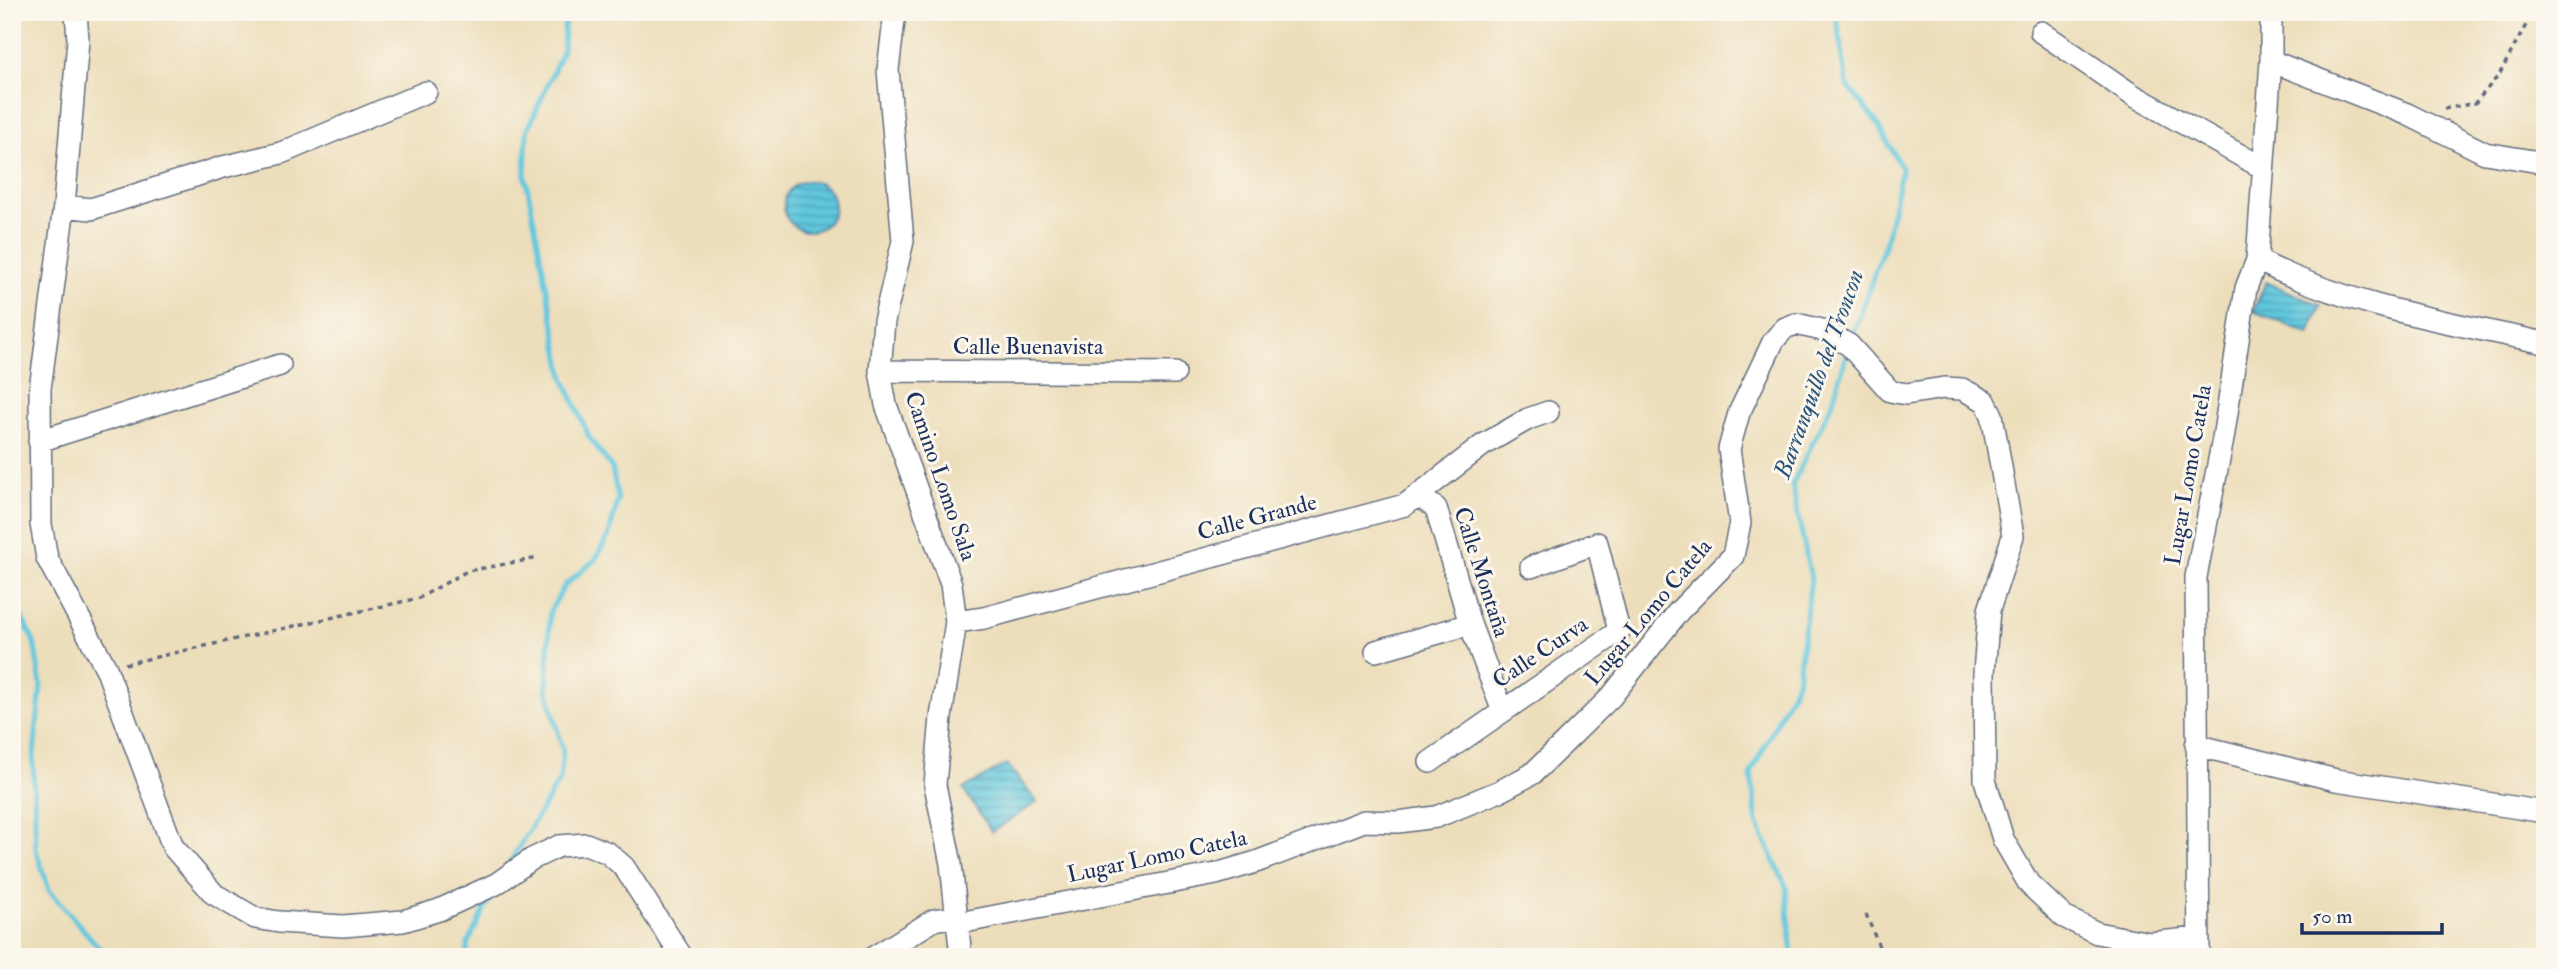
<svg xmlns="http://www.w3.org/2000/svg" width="2557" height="969" viewBox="0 0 2557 969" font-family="'IM FELL Double Pica',serif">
	<defs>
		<pattern id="water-rules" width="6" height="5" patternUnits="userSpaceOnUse" patternTransform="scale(1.75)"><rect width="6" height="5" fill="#61c7de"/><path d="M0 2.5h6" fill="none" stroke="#4fa2b7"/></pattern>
	</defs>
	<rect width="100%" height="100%" fill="#fbf7ec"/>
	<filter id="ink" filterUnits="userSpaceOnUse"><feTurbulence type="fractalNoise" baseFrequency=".0143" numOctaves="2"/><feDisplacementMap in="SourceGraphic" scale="14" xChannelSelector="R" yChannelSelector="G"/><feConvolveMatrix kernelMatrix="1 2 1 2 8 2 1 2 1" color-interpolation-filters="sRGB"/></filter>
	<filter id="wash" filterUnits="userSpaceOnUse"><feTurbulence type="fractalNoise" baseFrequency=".00686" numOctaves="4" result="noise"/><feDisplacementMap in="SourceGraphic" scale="28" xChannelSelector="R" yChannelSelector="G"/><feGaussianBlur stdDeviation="1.57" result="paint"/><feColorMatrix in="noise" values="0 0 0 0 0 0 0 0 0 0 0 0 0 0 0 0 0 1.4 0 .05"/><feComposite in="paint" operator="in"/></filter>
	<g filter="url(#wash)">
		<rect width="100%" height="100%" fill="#eddebb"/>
		<!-- water -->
		<path fill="url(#water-rules)" stroke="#3e7b9e" stroke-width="2" d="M784 206a25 25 0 1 1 50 0a25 25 0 1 1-50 0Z
			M2266,282L2321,305L2309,334L2253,311Z
			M1007,764L1037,802L992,832L963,789Z"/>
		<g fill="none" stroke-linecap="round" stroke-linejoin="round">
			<!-- stream -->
			<path stroke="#61c7de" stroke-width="5" d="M1836,12L1847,85L1877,123L1902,168L1886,240L1851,341
				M12,597L34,642L41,685L33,764L36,850L49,890L107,957
				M508,865L560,779L563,751L547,689L550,611L565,585L595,560L609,535L618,499L612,468L589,437L564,378L525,174L527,131L563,50L565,12
				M466,957L468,943L493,892
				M1792,957L1786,886L1757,823L1751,773L1797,682L1811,579L1792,485L1832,404L1847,353"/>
		</g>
	</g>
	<g filter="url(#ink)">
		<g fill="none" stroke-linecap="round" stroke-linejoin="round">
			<!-- minor casing -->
			<g stroke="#646c7f" stroke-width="24">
				<path id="minor" d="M76,12L78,40L64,206L40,389L41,524L47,558L106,668L173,847L214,894L255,918L279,922L343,926L403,921L439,910L496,884L532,859L559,846L586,844L608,853L624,867L682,957
					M895,12L888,70L903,241L884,321L880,371L886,405L951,584L956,622L941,717L935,785L951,864L961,957
					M2041,32L2131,94L2263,168
					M2271,61L2407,114L2485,153L2545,163
					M64,206L91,209L223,167L281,153L426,92
					M2257,260C2346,306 2448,322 2545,343
					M880,371L1175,373
					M39,441L280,365
					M1419,496L1436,508L1470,624L1502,709
					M956,622L984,618L1405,505L1483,445L1528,419L1548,412
					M1376,651L1470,624
					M2196,745L2336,780L2545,812
					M1430,762L1619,631L1597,543L1531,567
					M874,957L934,920L950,917L959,923L1216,874L1256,862L1364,821L1398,822L1436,817L1500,791L1532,774L1562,745L1611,697L1679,611L1733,556L1740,523L1729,449L1739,413L1774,340L1785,328L1796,324L1822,330L1849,345L1890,391L1906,394L1944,388L1962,389L1985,401L1992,415L2013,536L1989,610L1984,673L1985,780L2003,839L2029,884L2064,917L2097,933L2150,943L2198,938
					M2199,957L2196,577L2223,439L2246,288L2257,260L2271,61V12"/>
			</g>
			<!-- path -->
			<path stroke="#646c7f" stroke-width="3.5" stroke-dasharray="5 5" stroke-linecap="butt" d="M2444,109L2475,103L2499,75L2533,12
				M125,664L419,598L467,571L539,558
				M1866,914L1883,957"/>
			<!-- minor -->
			<use href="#minor" stroke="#fff" stroke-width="21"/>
		</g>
	</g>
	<g text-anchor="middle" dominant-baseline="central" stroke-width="6" stroke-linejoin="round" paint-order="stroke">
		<!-- street labels -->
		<g font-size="23" fill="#1b2f5e" stroke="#fbf7ec">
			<text x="1028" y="346">Calle Buenavista</text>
			<text transform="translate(2188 475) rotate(-80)">Lugar Lomo Catela</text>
			<text transform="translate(941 476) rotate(71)">Camino Lomo Sala</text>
			<text transform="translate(1257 517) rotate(-15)">Calle Grande</text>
			<text transform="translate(1482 572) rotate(72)">Calle Montaña</text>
			<text transform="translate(1648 612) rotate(-50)">Lugar Lomo Catela</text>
			<text transform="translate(1540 652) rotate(-34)">Calle Curva</text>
			<text transform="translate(1157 856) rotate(-12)">Lugar Lomo Catela</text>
		</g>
		<!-- water labels -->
		<g font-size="24" font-style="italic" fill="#2c557e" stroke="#fbf7ec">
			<text transform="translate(1819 374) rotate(-70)">Barranquillo del Troncon</text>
		</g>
	</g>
	<!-- margin -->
	<rect width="2557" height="969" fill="none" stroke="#fbf7ec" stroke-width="42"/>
	<!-- scale -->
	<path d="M2302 923v10h140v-10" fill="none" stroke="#1b2f5e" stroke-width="3.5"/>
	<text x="2312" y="923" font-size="21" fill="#1b2f5e" stroke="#fbf7ec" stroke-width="5" paint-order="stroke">50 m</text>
</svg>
